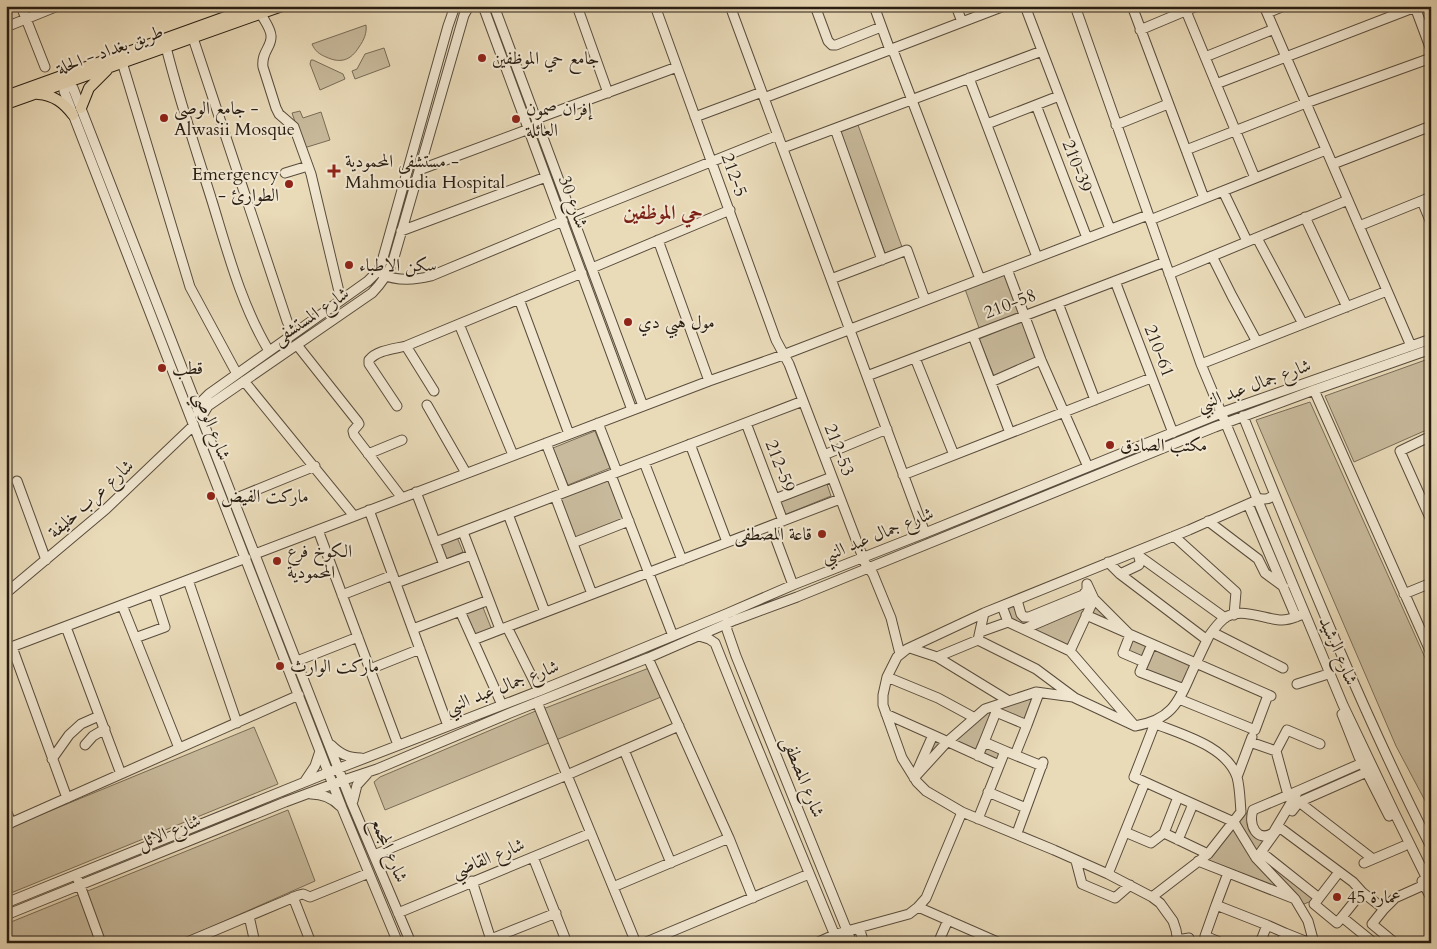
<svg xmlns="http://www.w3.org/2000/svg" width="1437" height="949" viewBox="0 0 1437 949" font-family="Cardo,Amiri,serif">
	<rect width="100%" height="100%" fill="#e9dab8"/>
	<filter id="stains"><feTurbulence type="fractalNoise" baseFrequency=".004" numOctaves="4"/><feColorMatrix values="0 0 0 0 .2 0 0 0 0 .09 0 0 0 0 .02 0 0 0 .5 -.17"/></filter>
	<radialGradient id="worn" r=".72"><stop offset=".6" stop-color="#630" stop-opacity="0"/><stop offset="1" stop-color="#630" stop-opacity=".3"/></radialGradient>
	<!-- green -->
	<path fill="#c8ba9c" stroke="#786c57" d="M366,25C367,33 364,40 359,47C351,60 341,64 326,57C319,54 315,51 312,44Z
		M384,48L390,66L355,79L352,71L357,69L365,54Z
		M311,60H313L343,74L345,79L320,90L310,64Z
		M300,111L303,118L321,112L330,140L304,148L292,113Z
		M858,125L902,247L885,253L840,132Z
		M1005,274L1020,313L979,328L965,289Z
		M1024,321L1038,358L994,376L979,339Z
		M1431,358V428L1354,462L1325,396Z
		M1310,402L1431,671V812L1396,746L1256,420Z
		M595,431L610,468L568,485L553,448Z
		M609,479L625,519L575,539L559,499Z
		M827,484L831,496L784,515L780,502Z
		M457,537L463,552L446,559L440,544Z
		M1087,590L1130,635L1196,663L1184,689L1140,672L1144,662L1123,653L1130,635L1087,615L1070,651L1008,622L1002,606L1017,600L1024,617Z
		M482,605L492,630L473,637L463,612Z
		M649,668L661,697L556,740L543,709Z
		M1036,692L1027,725L996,712L984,742L1005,751L999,765L948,742L914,778L933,735L948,742L987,709Z
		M538,710L551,742L385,810L374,782L380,777Z
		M254,727L278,784L6,895V829Z
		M288,810L315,881L175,943H6V924Z
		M1241,812L1252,815V827L1268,836L1261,852L1319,898L1299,906L1295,899L1198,861Z"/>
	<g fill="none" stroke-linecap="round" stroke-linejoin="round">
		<!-- minor casing -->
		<g stroke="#584c3c" stroke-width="11">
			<path id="minor" d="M21,6L45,67
				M483,6L632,410
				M494,6L643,406
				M577,6L608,93
				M655,6L776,340L789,364L865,563L873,574L891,618L900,654
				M730,6L925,533
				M815,6L828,41L832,45H836L881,27
				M874,6L890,50L894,53L980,279
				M956,6L962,22
				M1025,6L1110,229
				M1075,6L1201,364L1343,705L1395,814L1431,887
				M1132,6L1204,198
				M1264,6L1411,346
				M1415,7L1431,50
				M1186,11L1255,178
				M1267,13L1284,6
				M261,14C264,20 271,29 271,36C272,47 261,52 263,67L276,108L279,114L294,127L311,174L341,300
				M6,27L58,6
				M1140,30L1197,6
				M193,38L287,321L293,334
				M166,47C179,99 196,150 212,201C228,253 241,304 269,351
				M1205,57L1274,29
				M122,62L190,287L237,374
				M969,78L1037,257
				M1216,84L1418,6
				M764,98L1004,6
				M1036,105L1087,238
				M695,117L762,92
				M536,119L677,67
				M987,124L1059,96
				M1116,125L1168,104
				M835,129L882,260
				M783,148L1042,51
				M1186,150L1306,103L1431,58
				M1333,164L1431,126
				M419,170L529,129
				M285,173L308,166
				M1223,191L1247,241
				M1422,201L1431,223
				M573,217L778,135
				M1305,217L1347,307
				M1150,220L1326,150
				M1359,226L1431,197
				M401,231L546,177
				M1257,238L1303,324
				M658,240L709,381
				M1212,256L1232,296L1257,342
				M592,268L730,210
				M1007,269L1041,360L1088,467
				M382,274C398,282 415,280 431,276L563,221
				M1169,274L1348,200
				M831,279L907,250L925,300
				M1115,281L1173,433
				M519,299L569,434
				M1058,303L1095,400
				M459,324L513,455
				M973,336L1010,433
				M297,345L358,422L359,424L353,431L354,435L402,498
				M406,346L434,391
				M915,358L954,455
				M1201,364L1387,291
				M867,376L1165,262
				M244,381L354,516
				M991,382L1041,360
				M1314,390L1431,653
				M427,405L466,473
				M397,406L369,364V360C377,350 394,349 406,346L582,273
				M197,409L202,401L209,394L368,281L378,271L381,265L448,26L455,6
				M198,413L202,416L208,406L372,293C381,284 388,274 393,261L464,15L469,6
				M1243,416C1302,562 1360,707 1431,847
				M598,423L617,472
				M746,423L783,521
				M1431,436L1400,451L1431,520
				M546,443L565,492
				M690,444L727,542
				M368,454L402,440
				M824,455L887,429
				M644,462L682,560
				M611,475L673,636
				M903,475L1151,378
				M17,481L46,560
				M416,492L444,565
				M555,496L592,594
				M1256,498C1264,499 1270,501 1274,493
				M234,499L315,466
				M775,499L832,477
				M1248,504L1296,617
				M369,510L448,726
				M508,514L545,612
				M1208,521L1258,559L1265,573L1284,587
				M771,526L793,585
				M318,530L398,745
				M463,532L500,629
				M1174,536L1236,592L1234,615
				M435,542L803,401
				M573,543L629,521
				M255,554L709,381L783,355L1148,215
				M1139,556L1225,618
				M1108,562L1120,574L1139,565L1140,561L1138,554
				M1120,574L1207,640
				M188,580L237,723
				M396,583L471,555
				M6,593L106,509L194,425
				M1404,594L1431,583
				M342,595L393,575
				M1017,600L1021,614L1024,617H1029L1083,595L1087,590V584
				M122,605L179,748
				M460,611L502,705
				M1086,615L1271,696
				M727,620V630L736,656L852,943
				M1008,622L1070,651L1094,599L1087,584
				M66,627L121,774
				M507,627L539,691
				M413,629L489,600
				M1024,629L1094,599L1130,635L1123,653L1144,662
				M980,632L1008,622L1002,606
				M1212,632L1283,668
				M699,636L709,639L715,643L741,708L838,943
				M135,638L165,627L154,593
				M473,640L840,499
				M978,640L1036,669L1075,698L1135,726L1070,651
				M1152,644L1140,672L1184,689
				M12,647L67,798
				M910,648L937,657L978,640L984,613
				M6,649L246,558
				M937,657L1009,701
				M648,658L729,838L753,898
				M297,661L358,637
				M370,669L420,649
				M887,677L938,698L975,718
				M1297,684L1325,675
				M1179,699L1255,730L1268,695
				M537,702L636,943
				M886,714L933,735L917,771
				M1342,714L1359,757L1389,816
				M1151,722C1179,734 1226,745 1237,777C1240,788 1240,801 1241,812L1208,854L1152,897
				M1027,725L1039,693
				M1135,726C1170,720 1178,704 1191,674C1197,661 1203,648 1209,636C1214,629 1221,619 1228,616C1244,608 1267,620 1282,620C1289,620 1295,617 1301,615
				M933,735L999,765
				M984,742L996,712L1027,725L1015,755
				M1250,742L1276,751L1288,795
				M85,745L93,736L105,729
				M331,745C340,754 348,758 361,758
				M624,750L671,863
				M1276,751L1287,730L1320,744
				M978,756L984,742L1005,751
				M52,759L69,735L81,724L99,716
				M1237,777L1252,737
				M914,778L946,743L985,709L1036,692L1073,697
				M305,781L315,766L320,751
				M1298,791L1273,833C1257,843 1248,825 1253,810L1298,791L1362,763
				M988,792L1026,808
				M311,794C323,794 332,798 340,806
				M1178,797L1234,822L1256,858L1295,899
				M353,801L357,785L367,774
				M1299,802L1367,772
				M6,810L11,823
				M1292,811L1299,802L1373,859
				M978,819L1005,751L1042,766
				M6,825L299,695
				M1125,832L1151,843L1164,833L1178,797L1145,782
				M1017,833L1043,762
				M1164,833L1208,854
				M1178,840L1193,804
				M1261,852L1279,827L1353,882L1362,892
				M374,855L567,775L679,726
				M1258,856L1261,852L1319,898L1339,872
				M533,857L567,943
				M1076,861L1082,884L1115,898L1130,885
				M1198,861L1295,899L1308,921L1314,943
				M1364,863L1404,846
				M1108,874L1145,782L1134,777L1155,723
				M78,880L101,943
				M472,881L492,943
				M1422,881L1431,898
				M613,887L729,838
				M293,897L311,943
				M1319,898L1314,904L1337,923L1342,917L1374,943
				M6,903L337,769L539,691L726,614L793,585L925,533L1226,411L1431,339
				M1216,905L1228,873
				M918,907L1000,943
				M1384,909L1395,898L1424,885
				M398,913L591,833
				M6,915L285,802L344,780L377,769L510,713L648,658L735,620L797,597L1215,427L1314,390L1431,349
				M249,916L255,943
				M1342,917L1362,892L1384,909L1372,924L1395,943
				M859,928L864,943
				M491,939L556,913
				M1177,940L1189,938
				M185,943L299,895L303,894L310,897L369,873
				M398,943L342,808L64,91L68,86L73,88L352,804L411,943
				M644,943L809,874
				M816,943L836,934L909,914L918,907L926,898L962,812
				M938,943L948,920
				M1178,943L1176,930L1173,921L1160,903L1152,897L1108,874L1054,850L962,812L926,791L917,782L902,758L883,705V695L887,677L897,657L907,649L984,613L1189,530L1257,500
				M1222,943L1205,936L1216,905L1267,925
				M1260,943L1267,925L1285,933
				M1281,943L1285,933L1310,943"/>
		</g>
		<!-- major casing -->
		<g stroke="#281d12" stroke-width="12">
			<path id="major" d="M38,94C54,95 64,103 73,115
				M6,96L256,6
				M6,104L282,6
				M81,108L89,88L107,70"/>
		</g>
		<!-- minor -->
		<use href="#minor" stroke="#f1e7d1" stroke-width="9"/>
		<!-- major -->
		<use href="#major" stroke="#e9dab8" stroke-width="10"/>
	</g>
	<!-- markers -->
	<g fill="#8f2418" stroke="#f1e7d1" stroke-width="2">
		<circle cx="482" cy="58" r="5"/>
		<circle cx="164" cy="118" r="5"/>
		<circle cx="516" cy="119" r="5"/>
		<path d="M331.5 163.5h5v5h5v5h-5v5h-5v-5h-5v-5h5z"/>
		<circle cx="289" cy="184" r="5"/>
		<circle cx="349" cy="265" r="5"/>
		<circle cx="628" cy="322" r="5"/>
		<circle cx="162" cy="368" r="5"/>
		<circle cx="1110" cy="445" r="5"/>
		<circle cx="211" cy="496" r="5"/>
		<circle cx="822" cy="534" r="5"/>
		<circle cx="277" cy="561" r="5"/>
		<circle cx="280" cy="666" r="5"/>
		<circle cx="1337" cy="897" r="5"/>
	</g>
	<g text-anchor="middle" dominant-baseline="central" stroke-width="4" stroke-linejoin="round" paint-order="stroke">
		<!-- street labels -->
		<g font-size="18" fill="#281d12" stroke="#f1e7d1">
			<text transform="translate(110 50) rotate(-20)">طريق بغداد - الحلة</text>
			<text transform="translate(1077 166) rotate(69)">210-39</text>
			<text transform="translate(734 175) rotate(70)">212-5</text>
			<text transform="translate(573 202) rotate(70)">شارع 30</text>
			<text transform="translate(1010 304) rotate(-21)">210-58</text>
			<text transform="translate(311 316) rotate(-34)">شارع المستشفى</text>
			<text transform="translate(1159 351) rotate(69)">210-61</text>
			<text transform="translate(1254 385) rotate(-20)">شارع جمال عبد النبي</text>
			<text transform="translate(212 426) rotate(69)">شارع الوصي</text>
			<text transform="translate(839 450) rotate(69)">212-53</text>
			<text transform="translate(780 466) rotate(69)">212-59</text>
			<text transform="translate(91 499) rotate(-42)">شارع عرب خليفة</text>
			<text transform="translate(877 535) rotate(-22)">شارع جمال عبد النبي</text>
			<text transform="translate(1338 651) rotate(67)">شارع الرشيد</text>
			<text transform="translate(502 687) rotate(-21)">شارع جمال عبد النبي</text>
			<text transform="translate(803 777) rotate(68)">شارع المصطفى</text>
			<text transform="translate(169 832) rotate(-22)">شارع الاثل</text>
			<text transform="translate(389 850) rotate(67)">شارع المجمع</text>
			<text transform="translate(488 858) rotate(-22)">شارع القاضي</text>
		</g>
		<!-- poi labels -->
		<g font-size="18" fill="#281d12" stroke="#f1e7d1" text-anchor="start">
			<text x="492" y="58">جامع حي الموظفين</text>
			<text x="174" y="108">جامع الوصي -<tspan x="174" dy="21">Alwasii Mosque</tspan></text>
			<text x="526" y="109">إفران صمون<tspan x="526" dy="21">العائلة</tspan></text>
			<text x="345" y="161">مستشفى المحمودية -<tspan x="345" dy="21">Mahmoudia Hospital</tspan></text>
			<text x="279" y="174" text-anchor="end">Emergency<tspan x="279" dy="21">- الطوارئ</tspan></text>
			<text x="359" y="265">سكن الاطباء</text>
			<text x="638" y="322">مول هبي دي</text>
			<text x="172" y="368">قطب</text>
			<text x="1120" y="445">مكتب الصادق</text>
			<text x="221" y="496">ماركت الفيض</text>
			<text x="812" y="534" text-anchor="end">قاعة المصطفى</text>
			<text x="287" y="551">الكوخ فرع<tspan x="287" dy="21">المحمودية</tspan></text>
			<text x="290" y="666">ماركت الوارث</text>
			<text x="1347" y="897">عمارة 45</text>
		</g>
		<!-- quarter labels -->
		<g font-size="20" font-weight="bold" fill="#7a1f14" stroke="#f1e7d1">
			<text x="663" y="212">حي الموظفين</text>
		</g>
	</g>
	<!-- margin -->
	<rect width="1437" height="949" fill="none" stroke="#e9dab8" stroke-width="25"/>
	<rect x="8" y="8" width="1422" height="934" fill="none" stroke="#281d12" stroke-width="2.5"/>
	<rect x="12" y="12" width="1412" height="924" fill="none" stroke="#281d12"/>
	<rect width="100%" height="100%" filter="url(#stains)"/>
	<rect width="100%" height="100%" fill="url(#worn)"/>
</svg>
